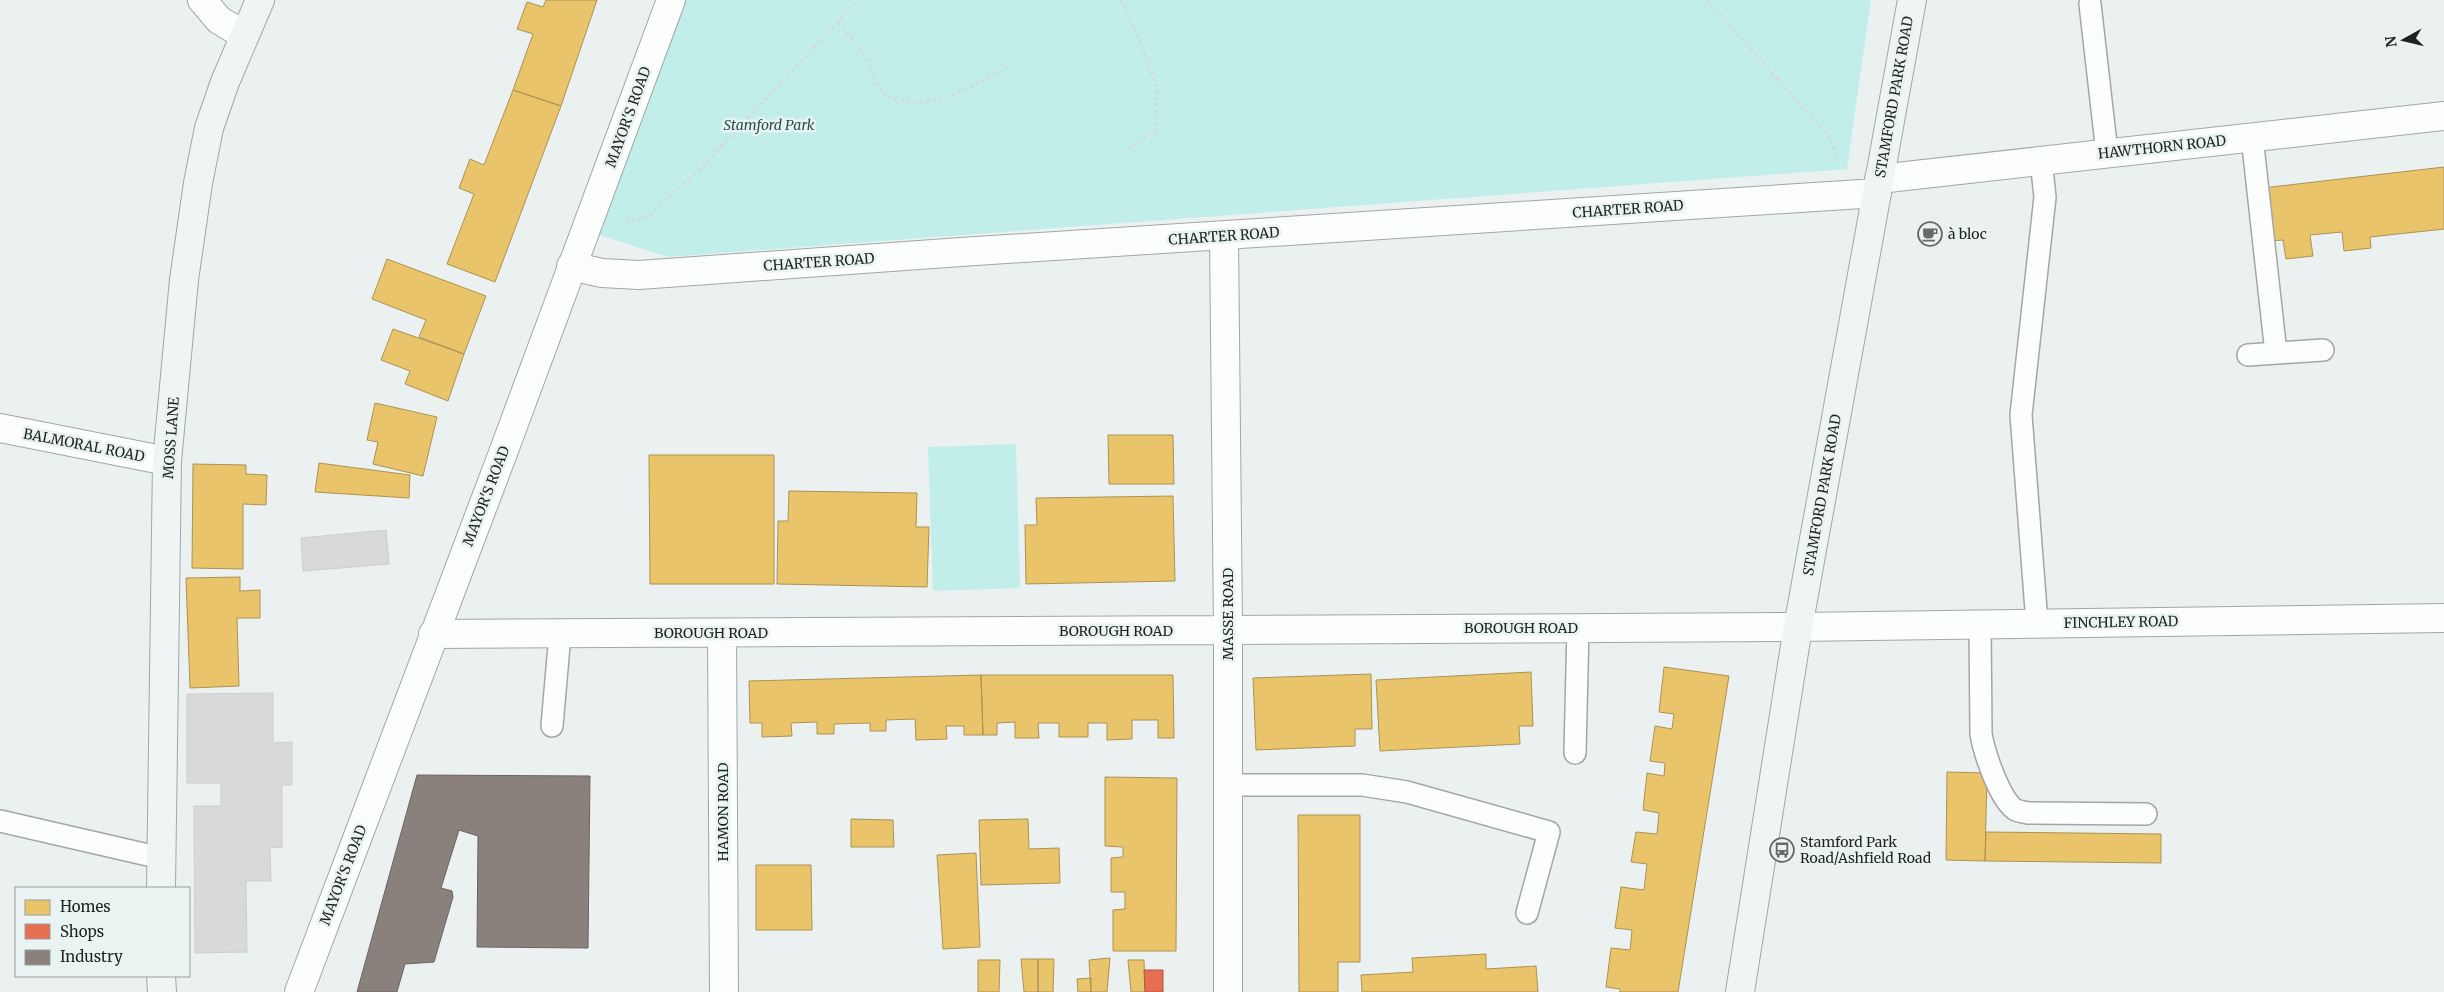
<svg xmlns="http://www.w3.org/2000/svg" width="2444" height="992" viewBox="0 0 2444 992" font-family="Merriweather,serif">
	<rect width="100%" height="100%" fill="#ebf1f0"/>
	<!-- green -->
	<path fill="#c2eeea" d="M681,0H1871L1847,169L668,257L593,233Z
		M1016,444L1020,588L933,591L928,447Z"/>
	<!-- homes -->
	<path fill="#e9c46a" stroke="#ac9354" d="M546,0H597L561,106L513,90L533,34L517,29L527,2L543,7Z
		M513,90L561,106L495,282L447,264L474,194L459,188L470,159L484,165Z
		M2444,167V229L2370,237L2371,248L2344,251L2342,232L2310,235L2313,256L2286,259L2283,240L2269,241L2263,188Z
		M387,259L486,296L464,354L419,337L426,320L372,299Z
		M393,329L464,354L448,401L405,384L410,371L381,360Z
		M375,403L437,417L423,476L373,464L378,442L367,440Z
		M1108,435H1173L1174,484H1109Z
		M649,455H774V584H650Z
		M319,463L410,475L409,498L315,492Z
		M193,464L246,465V474L267,475L266,505L243,504V569L192,568Z
		M789,491L917,493L916,527H929L927,587L777,584L778,521H788Z
		M1173,496L1175,581L1026,584L1025,525H1037L1036,498Z
		M240,577V591L260,590V618H237L239,686L190,688L186,578Z
		M1664,667L1729,676L1678,992H1620V989L1606,987L1611,948L1630,950L1632,930L1615,928L1621,887L1644,890L1647,864L1631,862L1636,832L1657,834L1659,813L1643,810L1647,773L1664,776L1665,763L1650,761L1655,726L1672,729L1674,714L1659,712Z
		M1531,672L1533,726H1519L1520,744L1380,751L1376,680Z
		M1371,674L1372,729H1355V746L1256,750L1253,678Z
		M981,675H1173L1174,738H1158V720H1132V739L1107,740V723H1088V737H1059V723H1038L1039,738H1015V722L997,723V735H983Z
		M981,675L983,735H964V726H946L947,739L916,740L915,719L886,720V731H870V723L834,724V734H817V722L791,723L792,736L762,737V723H750L749,681Z
		M1947,772L1987,773L1985,861L1946,860Z
		M1105,777L1177,778L1176,951H1113V910L1125,909V892H1111V858L1123,857V847L1105,846Z
		M1298,815H1360V962H1338V992H1299Z
		M851,819L893,820L894,847H851Z
		M1028,819L1029,849L1059,848L1060,883L981,885L979,820Z
		M1986,832L2161,834V863L1985,861Z
		M976,853L980,947L943,949L937,855Z
		M756,865H811L812,930H756Z
		M1486,954V969L1536,966L1538,992H1362L1361,975L1413,972L1412,958Z
		M1110,958L1107,992H1091L1089,960Z
		M1021,959H1038V992H1024Z
		M1038,959H1054L1053,992H1038Z
		M978,960H1000L999,992H978Z
		M1128,960H1144L1145,992H1131Z
		M1091,978V992H1078L1077,979Z"/>
	<!-- shops -->
	<path fill="#e76f51" stroke="#ab5843" d="M1144,970H1163V992H1145Z"/>
	<!-- industry -->
	<path fill="#8a817c" stroke="#6a6461" d="M417,775L590,776L588,948L477,947L478,836L459,830L441,888L452,891L453,897L434,962L405,964L397,992H357Z"/>
	<!-- building -->
	<path fill="#d9d9da" stroke="#cdcecd" d="M386,530L389,564L303,571L301,538Z
		M273,693V743L292,742V785H282V848L270,847L271,881H246L247,952L195,953L194,806H221V783H187V694Z"/>
	<g fill="none" stroke-linecap="round" stroke-linejoin="round">
		<!-- lane casing -->
		<g stroke="#a2a7a6" stroke-width="24">
			<path id="lane" d="M2090,4L2107,153
				M2252,137L2276,353
				M2248,355L2323,350
				M2037,623L2021,415L2045,197L2041,160
				M1980,624L1981,734C1984,752 2000,801 2016,810C2020,812 2025,812 2028,813L2146,814
				M552,726L560,634
				M1575,753L1578,627
				M1228,785H1362L1407,792L1549,832L1527,913
				M0,821L161,858"/>
		</g>
		<!-- street casing -->
		<g stroke="#a2a7a6" stroke-width="30">
			<path id="street" d="M202,0L219,20L244,35
				M1879,179L2444,116
				M1224,236L1228,630V992
				M571,266L602,273L639,275L961,252L1877,193
				M0,428L167,461
				M722,633L724,992
				M433,634L1798,627L2444,618
				M299,992L503,453L671,0"/>
		</g>
		<!-- secondary casing -->
		<g stroke="#a2a7a6" stroke-width="30">
			<path id="secondary" d="M161,888L167,461L184,280L198,183L209,128L225,82L260,0
				M161,976L162,992
				M1740,992L1798,627L1912,0"/>
		</g>
		<!-- path -->
		<path stroke="#d7d8d8" stroke-width="3" stroke-dasharray="2.5 4" stroke-linecap="butt" d="M1121,0L1141,43L1157,90L1156,130L1127,149
			M1707,0L1831,139L1838,161
			M838,23L863,51L878,86L886,96C894,98 904,101 912,102C947,103 980,82 1009,66
			M626,222L646,218L700,169L858,0"/>
		<!-- lane -->
		<use href="#lane" stroke="#fcfdfd" stroke-width="21"/>
		<!-- street -->
		<use href="#street" stroke="#fcfdfd" stroke-width="28"/>
		<!-- secondary -->
		<use href="#secondary" stroke="#eef5f4" stroke-width="28"/>
	</g>
	<!-- icons -->
	<defs>
		<g id="cafe-ring" transform="scale(1.25)"><circle r="9.5" fill="#e9f3f2" stroke="#666a6a" stroke-width="1.5"/><path d="M-5.5-4.5H6V0H3Q3 3.5 0 3.5H-2.5Q-5.5 3.5-5.5 0ZM3-3.2v2h1.7v-2ZM-6 4.5H4V6H-6Z" fill="#666a6a"/></g>
		<g id="bus-ring" transform="scale(1.25)"><circle r="9.5" fill="#e9f3f2" stroke="#666a6a" stroke-width="1.5"/><path d="M-5-6H5V4H4V6H2V4H-2V6H-4V4H-5ZM-3.5-4V0h7V-4ZM-3.5 1.2v1.5H-2V1.2ZM2 1.2v1.5H3.5V1.2Z" fill="#666a6a"/></g>
	</defs>
	<g fill-rule="evenodd">
		<use href="#cafe-ring" x="1930" y="234"/>
		<use href="#bus-ring" x="1782" y="850"/>
	</g>
	<g text-anchor="middle" dominant-baseline="central" stroke-width="5" stroke-linejoin="round" paint-order="stroke">
		<!-- street labels -->
		<g font-size="14" fill="#1f2222" stroke="#e9f3f2">
			<text transform="translate(1894 97) rotate(-80)">STAMFORD PARK ROAD</text>
			<text transform="translate(628 117) rotate(-70)">MAYOR'S ROAD</text>
			<text transform="translate(2162 147) rotate(-6)">HAWTHORN ROAD</text>
			<text transform="translate(1628 209) rotate(-4)">CHARTER ROAD</text>
			<text transform="translate(1224 236) rotate(-4)">CHARTER ROAD</text>
			<text transform="translate(819 262) rotate(-4)">CHARTER ROAD</text>
			<text transform="translate(171 438) rotate(-86)">MOSS LANE</text>
			<text transform="translate(84 445) rotate(11)">BALMORAL ROAD</text>
			<text transform="translate(1822 495) rotate(-80)">STAMFORD PARK ROAD</text>
			<text transform="translate(486 496) rotate(-69)">MAYOR'S ROAD</text>
			<text transform="translate(1228 614) rotate(-90)">MASSE ROAD</text>
			<text transform="translate(2121 622) rotate(-1)">FINCHLEY ROAD</text>
			<text x="1521" y="628">BOROUGH ROAD</text>
			<text x="1116" y="631">BOROUGH ROAD</text>
			<text x="711" y="633">BOROUGH ROAD</text>
			<text transform="translate(723 812) rotate(-90)">HAMON ROAD</text>
			<text transform="translate(343 875) rotate(-69)">MAYOR'S ROAD</text>
		</g>
		<!-- park labels -->
		<g font-size="14" font-style="italic" fill="#26504e" stroke="#e9f3f2">
			<text x="769" y="125">Stamford Park</text>
		</g>
		<!-- poi labels -->
		<g font-size="14" fill="#1f2222" stroke="#e9f3f2" text-anchor="start">
			<text x="1948" y="234">à bloc</text>
			<text x="1800" y="842">Stamford Park<tspan x="1800" dy="16">Road/Ashfield Road</tspan></text>
		</g>
	</g>
	<!-- legend -->
	<rect x="15" y="887" width="175" height="90" fill="#e9f3f2" stroke="#989f9f"/>
	<rect x="25" y="900" width="25" height="15" fill="#e9c46a" stroke="#989f9f"/>
	<text x="60" y="912" font-size="15" fill="#1f2222">Homes</text>
	<rect x="25" y="924" width="25" height="15" fill="#e76f51" stroke="#989f9f"/>
	<text x="60" y="937" font-size="15" fill="#1f2222">Shops</text>
	<rect x="25" y="950" width="25" height="15" fill="#8a817c" stroke="#989f9f"/>
	<text x="60" y="962" font-size="15" fill="#1f2222">Industry</text>
	<!-- north arrow -->
	<g transform="translate(2404 40) rotate(262)" stroke="#e9f3f2" stroke-width="4" paint-order="stroke">
	<path d="M0-4L9 19L0 12L-9 19Z" fill="#1f2222"/>
	<text y="-8" font-size="14" font-weight="bold" text-anchor="middle" fill="#1f2222">N</text>
	</g>
</svg>
